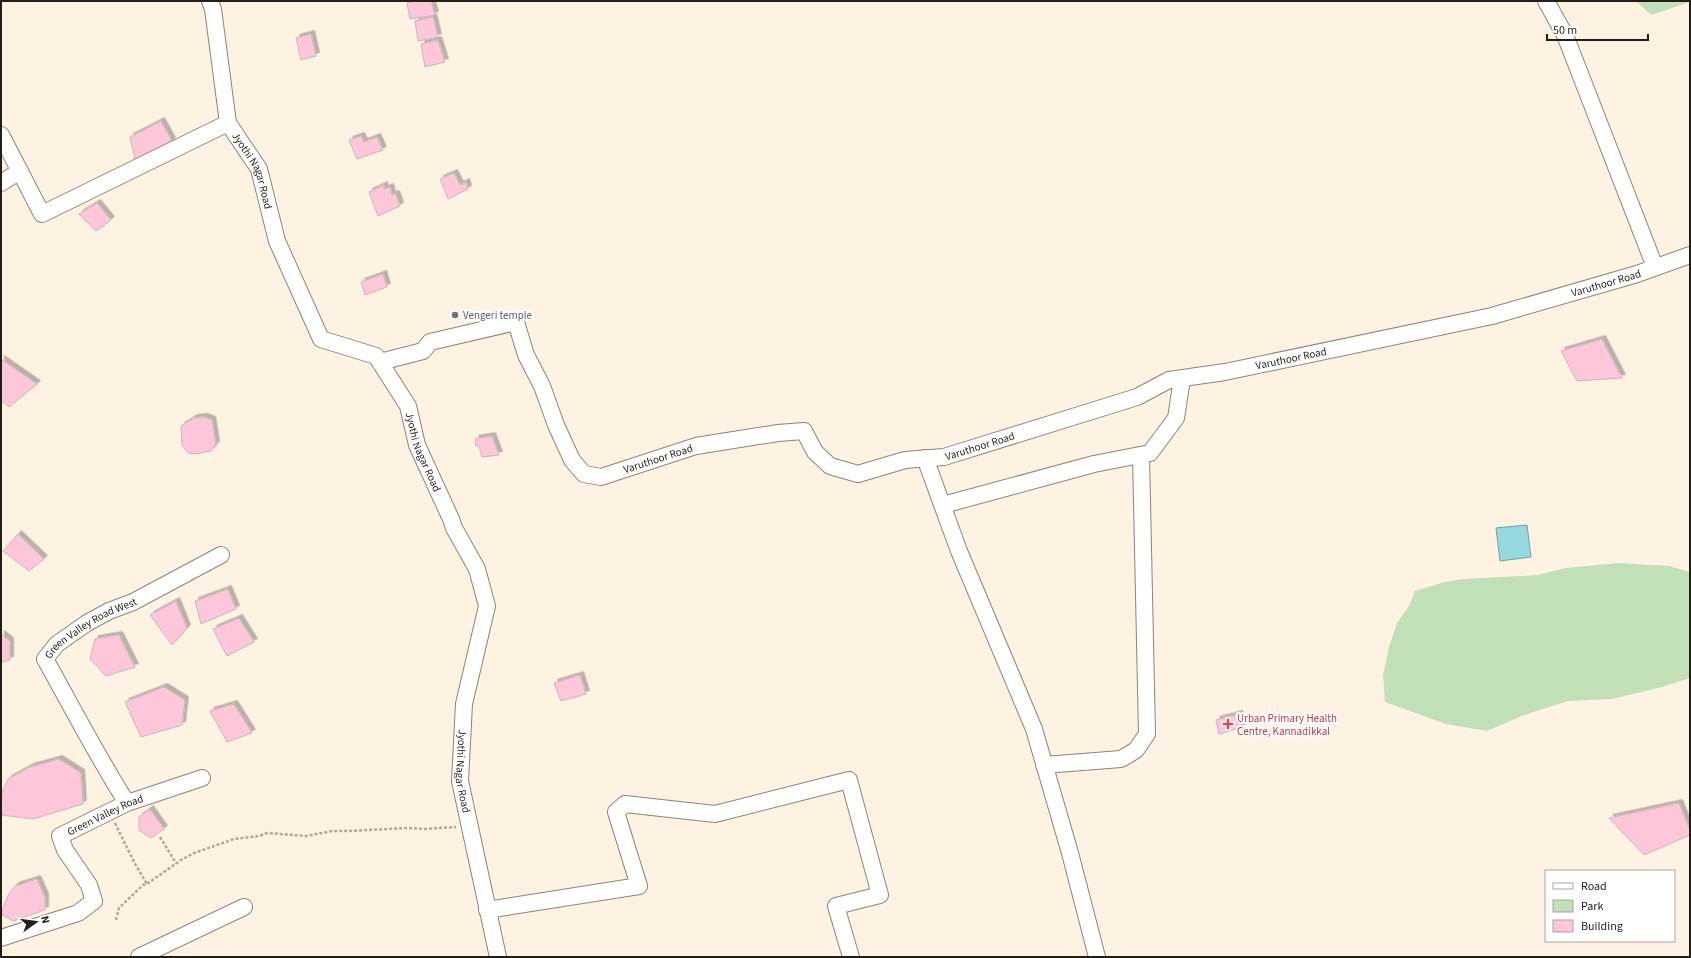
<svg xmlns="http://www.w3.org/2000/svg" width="1691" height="958" viewBox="0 0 1691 958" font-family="'Source Sans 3',sans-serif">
	<defs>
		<filter id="shadow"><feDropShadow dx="3.5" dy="-3.5" stdDeviation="0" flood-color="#0004"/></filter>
	</defs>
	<rect width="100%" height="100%" fill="#fef2e3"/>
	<!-- green -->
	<path fill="#c2e0b7" d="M1636,1H1690V2L1651,15Z
		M1619,563L1669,566L1690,572V678L1662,687L1612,699L1568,701L1524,715L1487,731L1446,724L1385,702L1383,675L1389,647L1397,623L1409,606L1415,591L1445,582L1463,579L1538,575L1565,568Z"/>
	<!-- water -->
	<path fill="#96d8e0" stroke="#74a0a4" d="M1527,525L1531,557L1500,561L1496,528Z"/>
	<!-- building -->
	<path fill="#fdc6d9" stroke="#cbb4bb" filter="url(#shadow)" d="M415,1H431L435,15L410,19L407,3Z
		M433,17L438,37L418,41L415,21Z
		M311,34L316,56L301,60L296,38Z
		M438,40L445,62L425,67L421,44Z
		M161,121L172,141L160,154L136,163L130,137Z
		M361,136L364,142L377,137L383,150L357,159L349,140Z
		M454,173L460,185L466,182L468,189L448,199L440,179Z
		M384,185V189L390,187L392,195L396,194L400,206L378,216L369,192Z
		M97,203L111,220L96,231L79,214Z
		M383,274L387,287L365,295L361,282Z
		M1602,339L1622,378L1577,381L1561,351Z
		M1,359L37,384L9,407L1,400Z
		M204,417L212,420L216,444L211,451L196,454L188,453L182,445L181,426L194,418Z
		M492,436L499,455L482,457L479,446H476L475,439Z
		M18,534L44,559L29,571L3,551Z
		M228,589L236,609L201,624L195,601Z
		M176,601L187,628L172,645L150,615Z
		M239,618L254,642L227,656L213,629Z
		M1,634L10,641V660L1,662Z
		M119,635L135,667L106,676L90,659L95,639Z
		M580,675L586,694L561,701L554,683Z
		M164,687L185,700L182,725L141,737L125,702Z
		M234,704L252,733L227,742L210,711Z
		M1239,714L1243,727L1219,734L1216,720Z
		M59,759L81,773L83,804L33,819L1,815V795L8,779L30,767Z
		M1679,803L1690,830V835L1644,855L1609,818Z
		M150,809L164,829L151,838L139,830V817Z
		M37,879L45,897V910L13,921L1,914L8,895L15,886Z"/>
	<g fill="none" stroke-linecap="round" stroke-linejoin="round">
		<!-- street casing -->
		<g stroke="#918373" stroke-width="18">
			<g id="street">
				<path id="s1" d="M210,1L213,9L228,123L259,169L277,241L321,339L376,356L408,406L417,445L451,519L454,528L477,569L487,606L464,704L460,781L498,957"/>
				<path d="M1546,1L1565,35L1655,267"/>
				<path d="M1,135L42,214L228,123"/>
				<path d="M1,183L20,171"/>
				<path id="s2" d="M380,362L423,351L430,342L516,322L526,355L542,386L556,425L572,460L584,474L601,477L696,446L778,433L804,431L815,452L830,466L858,474L905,460L944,457L1137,397L1169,380L1225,372L1492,316L1637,274L1690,255"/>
				<path d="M925,458L959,551L1034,729L1070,853L1097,957"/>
				<path d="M943,505L1094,464L1150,453L1176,418L1182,379"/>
				<path d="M1044,765L1121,759L1136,750L1147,734L1141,455"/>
				<path id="s3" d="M127,803C97,756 72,707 45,659L57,644L87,623L109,611L133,602L221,555"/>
				<path d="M487,910L639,886L616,812L625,804L715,814L849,780L880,895L836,906L851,957"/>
				<path id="s4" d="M1,938L78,913L94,901L89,885L65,850L60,836L127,803L202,778"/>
				<path d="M139,957L244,907"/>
			</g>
		</g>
		<!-- path -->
		<path stroke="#b0a69a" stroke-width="2.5" stroke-dasharray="3 2" stroke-linecap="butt" d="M115,823L134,862L147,884
			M160,837L176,863
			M116,920L119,908L143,885L147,884L181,860L194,853L234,839L259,836L267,833L306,836L332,831H348L409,828L424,829L456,827"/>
		<!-- street -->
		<use href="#street" stroke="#fff" stroke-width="16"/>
	</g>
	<!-- markers -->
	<circle fill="#6b7280" stroke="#fff" stroke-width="1.5" cx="455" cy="315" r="4"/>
	<path fill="#e0444e" stroke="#fff" stroke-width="1.5" d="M1226 718h4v4h4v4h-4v4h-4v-4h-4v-4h4z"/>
	<g text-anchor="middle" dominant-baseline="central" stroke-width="4" stroke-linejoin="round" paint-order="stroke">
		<!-- street labels -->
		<g font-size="11" fill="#231d17" stroke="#fff">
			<text stroke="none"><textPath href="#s1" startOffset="178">Jyothi Nagar Road</textPath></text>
			<text stroke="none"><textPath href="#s2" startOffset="1386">Varuthoor Road</textPath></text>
			<text stroke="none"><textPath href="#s2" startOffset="1062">Varuthoor Road</textPath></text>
			<text stroke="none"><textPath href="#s2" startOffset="737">Varuthoor Road</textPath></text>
			<text stroke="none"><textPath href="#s1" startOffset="526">Jyothi Nagar Road</textPath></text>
			<text stroke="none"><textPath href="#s2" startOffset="389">Varuthoor Road</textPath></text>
			<text stroke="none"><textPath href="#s3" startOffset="222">Green Valley Road West</textPath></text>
			<text stroke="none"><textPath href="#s1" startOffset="862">Jyothi Nagar Road</textPath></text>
			<text stroke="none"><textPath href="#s4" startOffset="225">Green Valley Road</textPath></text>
		</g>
		<!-- worship labels -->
		<g font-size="11" fill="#5b616d" stroke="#fff" text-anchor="start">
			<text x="463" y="315">Vengeri temple</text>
		</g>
		<!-- health labels -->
		<g font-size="11" fill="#be3a42" stroke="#fff" text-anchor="start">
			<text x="1237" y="718">Urban Primary Health<tspan x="1237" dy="13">Centre, Kannadikkal</tspan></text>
		</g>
	</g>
	<!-- border -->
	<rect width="1691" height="958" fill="none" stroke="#231d17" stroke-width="4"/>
	<!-- legend -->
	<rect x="1545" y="870" width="130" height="72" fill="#ffffff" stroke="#a7a5a2"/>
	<rect x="1553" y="883" width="20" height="6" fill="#ffffff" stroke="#a7a5a2"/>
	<text x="1581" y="890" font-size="12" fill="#231d17">Road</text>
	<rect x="1553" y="900" width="20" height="12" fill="#c2e0b7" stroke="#a7a5a2"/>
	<text x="1581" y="910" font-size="12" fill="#231d17">Park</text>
	<rect x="1553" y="920" width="20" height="12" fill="#fdc6d9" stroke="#a7a5a2"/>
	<text x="1581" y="930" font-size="12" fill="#231d17">Building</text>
	<!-- north arrow -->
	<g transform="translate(36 922) rotate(76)" stroke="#ffffff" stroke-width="3" paint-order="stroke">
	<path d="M0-3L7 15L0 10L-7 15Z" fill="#231d17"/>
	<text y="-6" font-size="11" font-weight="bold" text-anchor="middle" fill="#231d17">N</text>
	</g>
	<!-- scale -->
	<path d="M1547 34v6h101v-6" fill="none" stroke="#231d17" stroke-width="2"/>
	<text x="1553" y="34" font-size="12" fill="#231d17" stroke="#ffffff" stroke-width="3" paint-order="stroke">50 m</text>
</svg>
